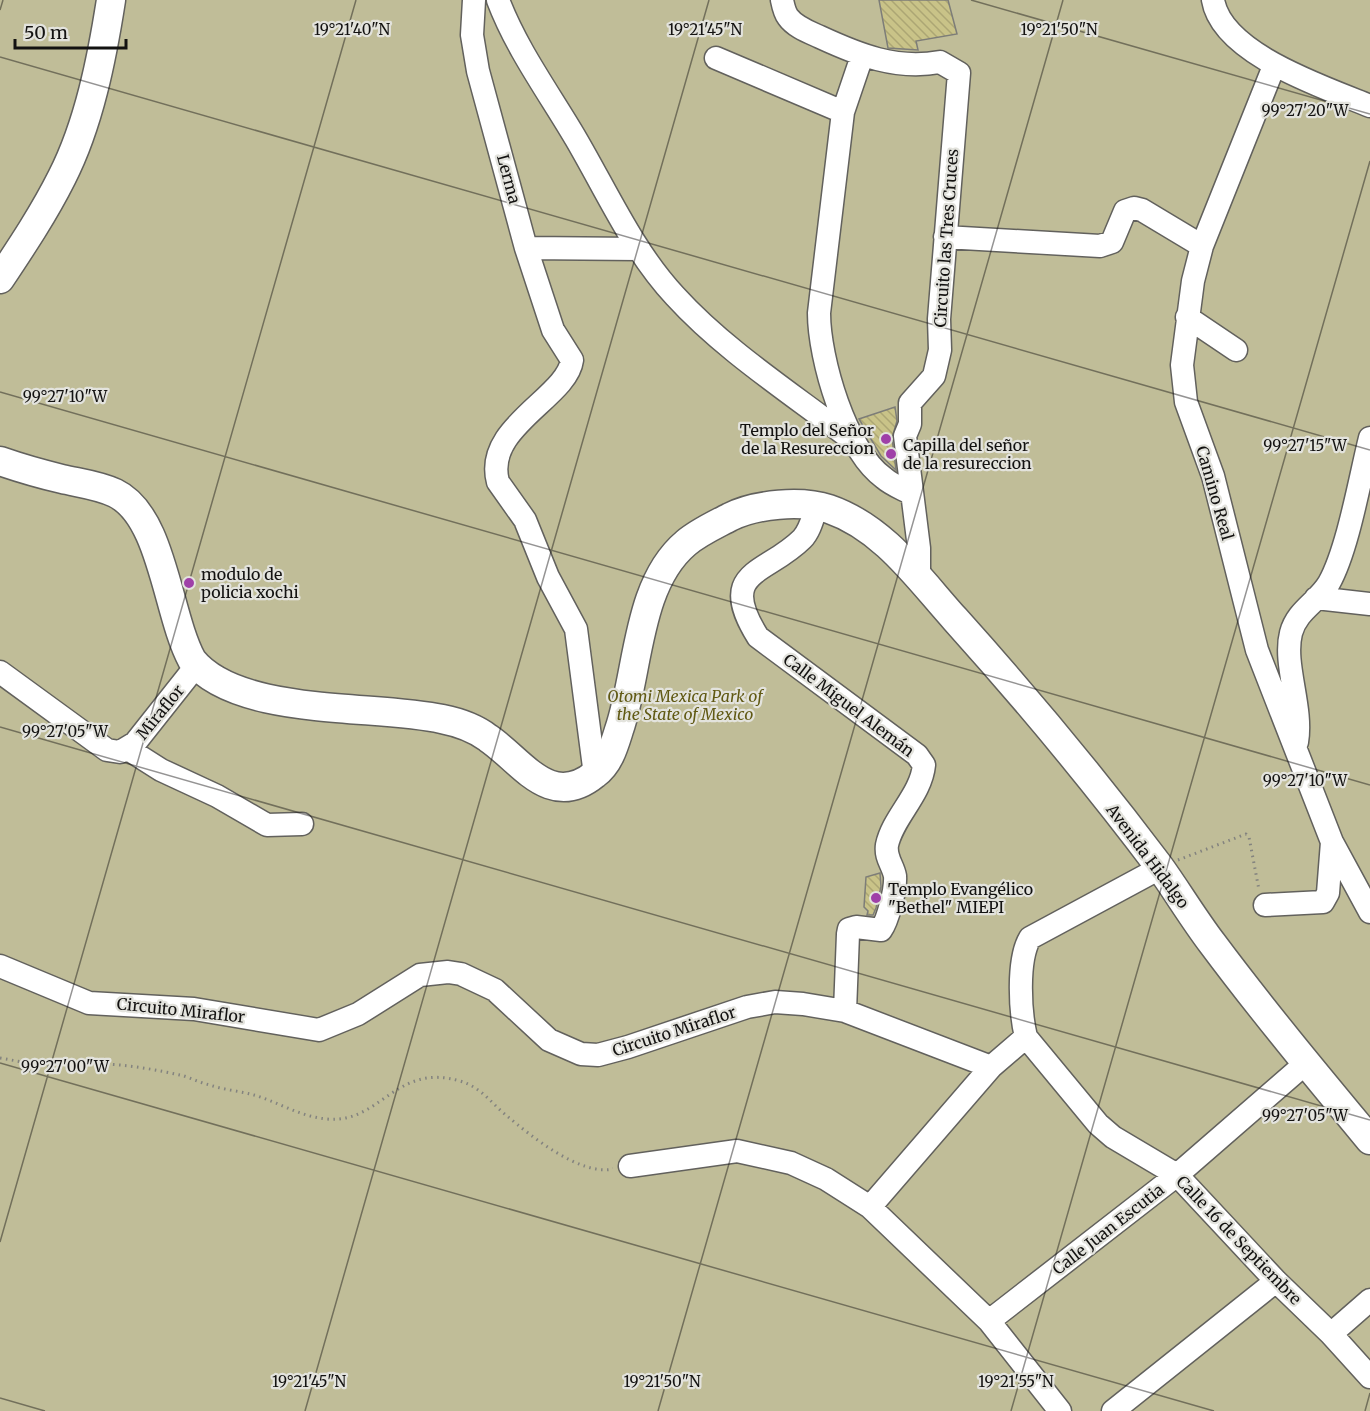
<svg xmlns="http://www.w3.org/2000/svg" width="1370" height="1411" viewBox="0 0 1370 1411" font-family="Merriweather,serif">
	<defs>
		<pattern id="building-back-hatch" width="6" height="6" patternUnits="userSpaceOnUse" patternTransform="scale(1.5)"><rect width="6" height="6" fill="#c9c388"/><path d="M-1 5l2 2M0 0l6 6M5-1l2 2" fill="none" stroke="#aca674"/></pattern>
	</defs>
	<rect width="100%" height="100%" fill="#e3e3dd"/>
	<!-- park -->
	<path fill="#c0bd98" d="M0,0H1370V1411H0Z"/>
	<!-- building -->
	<path fill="url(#building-back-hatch)" stroke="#7d7d78" stroke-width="1.5" d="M879,0H948L957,34L916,41L918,50L888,48Z
		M895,407L897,421L892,438L896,470L881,456L859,419Z
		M880,873L881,887L876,908L873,915H867L868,911L864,907L866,877Z"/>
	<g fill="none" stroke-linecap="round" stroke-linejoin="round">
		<!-- minor casing -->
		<g stroke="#62615d" stroke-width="25">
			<path id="minor" d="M474,0L472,35L478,71L526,248L639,249
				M498,0C517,50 549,93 576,139C607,192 633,251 675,296C725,351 794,395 852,440
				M782,0C783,5 785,13 788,17C795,27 809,32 820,37C859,55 896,70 940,62L959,73L939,319L940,350L934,376L910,403V424L905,436L919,548V578
				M1213,0C1222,54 1324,87 1370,106
				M862,56L843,112L819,313C819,359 846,451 884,478C892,485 903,489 912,494
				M716,58L843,112
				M1274,66L1202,246L1193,281L1182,365L1186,402L1213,476L1257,650L1332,842L1370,912
				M945,237L1100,246L1112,242L1125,211L1134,208L1142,210L1202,246
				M526,248L553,330L572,360C567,398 483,427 498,482L525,520L548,577L576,629L595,775
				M1187,317L1236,350
				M817,506C813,517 810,531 802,539C766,575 716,570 758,637L917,755L924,765C921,795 893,817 887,845C885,858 893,865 895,876C896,889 888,920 881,930L856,927L849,929L848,934L845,1011
				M1316,598L1370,604
				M0,672L107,750L120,752L135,743L196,666
				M1297,742C1303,707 1283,664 1291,633C1297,610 1318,602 1329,583C1348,549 1360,478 1370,438
				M128,749L161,770L217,796L267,825L302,824
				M1265,905L1323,902L1328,893L1332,842
				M0,966L89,1003L194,1009L319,1030L358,1014L420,975L448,972L461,974L495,990L549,1040L581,1054L598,1055L628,1047L747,1007L775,1002L803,1004L845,1011L991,1067
				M1026,1037L1098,1124L1113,1137L1177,1175L1276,1281L1331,1334L1370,1377
				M630,1166L737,1151L791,1163L826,1179L870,1207L989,1321L1060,1411
				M870,1207L991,1067L1026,1037C1020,1012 1017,960 1030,938L1160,868
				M989,1321L1177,1175L1306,1063
				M1331,1334L1370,1300
				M1113,1411L1276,1281"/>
		</g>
		<!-- major casing -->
		<g stroke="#62615d" stroke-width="31">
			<path id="major" d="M0,279C22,246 44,213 62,177C89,124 102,58 111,0
				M0,461C20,468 41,474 62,479C79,483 98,485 115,493C163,516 167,614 192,660C238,717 374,704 442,719C457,722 475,728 488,738C521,760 550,811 595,774C609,764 614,746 619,730C639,672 636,585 686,543C699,532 715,525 730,517C756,504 801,500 829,509C884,528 918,578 955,619C1026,698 1095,781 1159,866C1177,891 1193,918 1212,943C1262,1010 1316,1075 1370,1140"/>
		</g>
		<!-- path -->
		<path stroke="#83837f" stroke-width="3" stroke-dasharray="1.5 4.5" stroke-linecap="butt" d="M1178,860L1246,834L1249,837L1259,890
			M0,1058C18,1061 35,1065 54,1067C69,1068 84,1064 99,1064C126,1064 158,1070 184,1076C193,1079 201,1083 210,1085C224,1090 240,1091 254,1095C278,1102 301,1117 327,1119C381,1124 395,1062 460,1081C481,1087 491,1103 507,1116C531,1136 580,1176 613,1169"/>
		<!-- minor -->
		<use href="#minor" stroke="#fff" stroke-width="22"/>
		<!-- major -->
		<use href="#major" stroke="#fff" stroke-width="28"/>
	</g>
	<!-- ticks -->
	<path fill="none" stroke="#131211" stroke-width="1.5" stroke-opacity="0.45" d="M971,0L1370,114M0,10L3,0M0,57L1370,450M0,392L1370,785M0,727L1370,1120M0,1063L1214,1411M0,1242L356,0M0,1398L45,1411M305,1411L709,0M658,1411L1063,0M1011,1411L1370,161M1365,1411L1370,1393"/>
	<!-- markers -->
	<g fill="#9f40a8" stroke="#e3e3dd" stroke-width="2">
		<circle cx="886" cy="439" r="6"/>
		<circle cx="891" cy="454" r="6"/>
		<circle cx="189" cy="583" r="6"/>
		<circle cx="876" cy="898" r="6"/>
	</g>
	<g text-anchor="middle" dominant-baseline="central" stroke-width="4.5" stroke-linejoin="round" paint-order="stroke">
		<!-- street labels -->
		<g font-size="16" fill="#131211" stroke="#e3e3dd">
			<text transform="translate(509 179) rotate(75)">Lerma</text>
			<text transform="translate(946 238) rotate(-86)">Circuito las Tres Cruces</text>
			<text transform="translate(1215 493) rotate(74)">Camino Real</text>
			<text transform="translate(849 705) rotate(37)">Calle Miguel Alemán</text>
			<text transform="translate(160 712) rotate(-51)">Miraflor</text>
			<text transform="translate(1148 856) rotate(53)">Avenida Hidalgo</text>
			<text transform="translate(181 1010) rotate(6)">Circuito Miraflor</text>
			<text transform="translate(674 1031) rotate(-18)">Circuito Miraflor</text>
			<text transform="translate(1108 1229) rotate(-38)">Calle Juan Escutia</text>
			<text transform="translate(1239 1240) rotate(46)">Calle 16 de Septiembre</text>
		</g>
		<!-- poi labels -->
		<g font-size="16" fill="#131211" stroke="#e3e3dd" text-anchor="start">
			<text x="874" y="430" text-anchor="end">Templo del Señor<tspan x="874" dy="18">de la Resureccion</tspan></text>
			<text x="903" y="445">Capilla del señor<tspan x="903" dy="18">de la resureccion</tspan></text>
			<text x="201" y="574">modulo de<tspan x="201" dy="18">policia xochi</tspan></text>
			<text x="888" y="889">Templo Evangélico<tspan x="888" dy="18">"Bethel" MIEPI</tspan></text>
		</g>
		<!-- park labels -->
		<g font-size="16" font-style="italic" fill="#605913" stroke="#e3e3dd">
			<text x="685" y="696">Otomi Mexica Park of<tspan x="685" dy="18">the State of Mexico</tspan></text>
		</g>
	</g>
	<g font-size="15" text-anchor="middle" fill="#131211" stroke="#e3e3dd" stroke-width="4.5" stroke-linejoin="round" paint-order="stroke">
		<text x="352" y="35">19°21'40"N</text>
		<text x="705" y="35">19°21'45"N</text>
		<text x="1059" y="35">19°21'50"N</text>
		<text x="1305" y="116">99°27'20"W</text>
		<text x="65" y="402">99°27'10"W</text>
		<text x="1305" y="451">99°27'15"W</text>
		<text x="65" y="737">99°27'05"W</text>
		<text x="1305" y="786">99°27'10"W</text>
		<text x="65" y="1072">99°27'00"W</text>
		<text x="1305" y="1121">99°27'05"W</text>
		<text x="309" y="1387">19°21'45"N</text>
		<text x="662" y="1387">19°21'50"N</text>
		<text x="1016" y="1387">19°21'55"N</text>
	</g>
	<!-- scale -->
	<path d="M15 39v9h111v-9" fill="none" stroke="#131211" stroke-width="3"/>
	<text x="24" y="39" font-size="18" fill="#131211" stroke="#e3e3dd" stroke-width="4.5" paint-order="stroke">50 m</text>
</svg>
